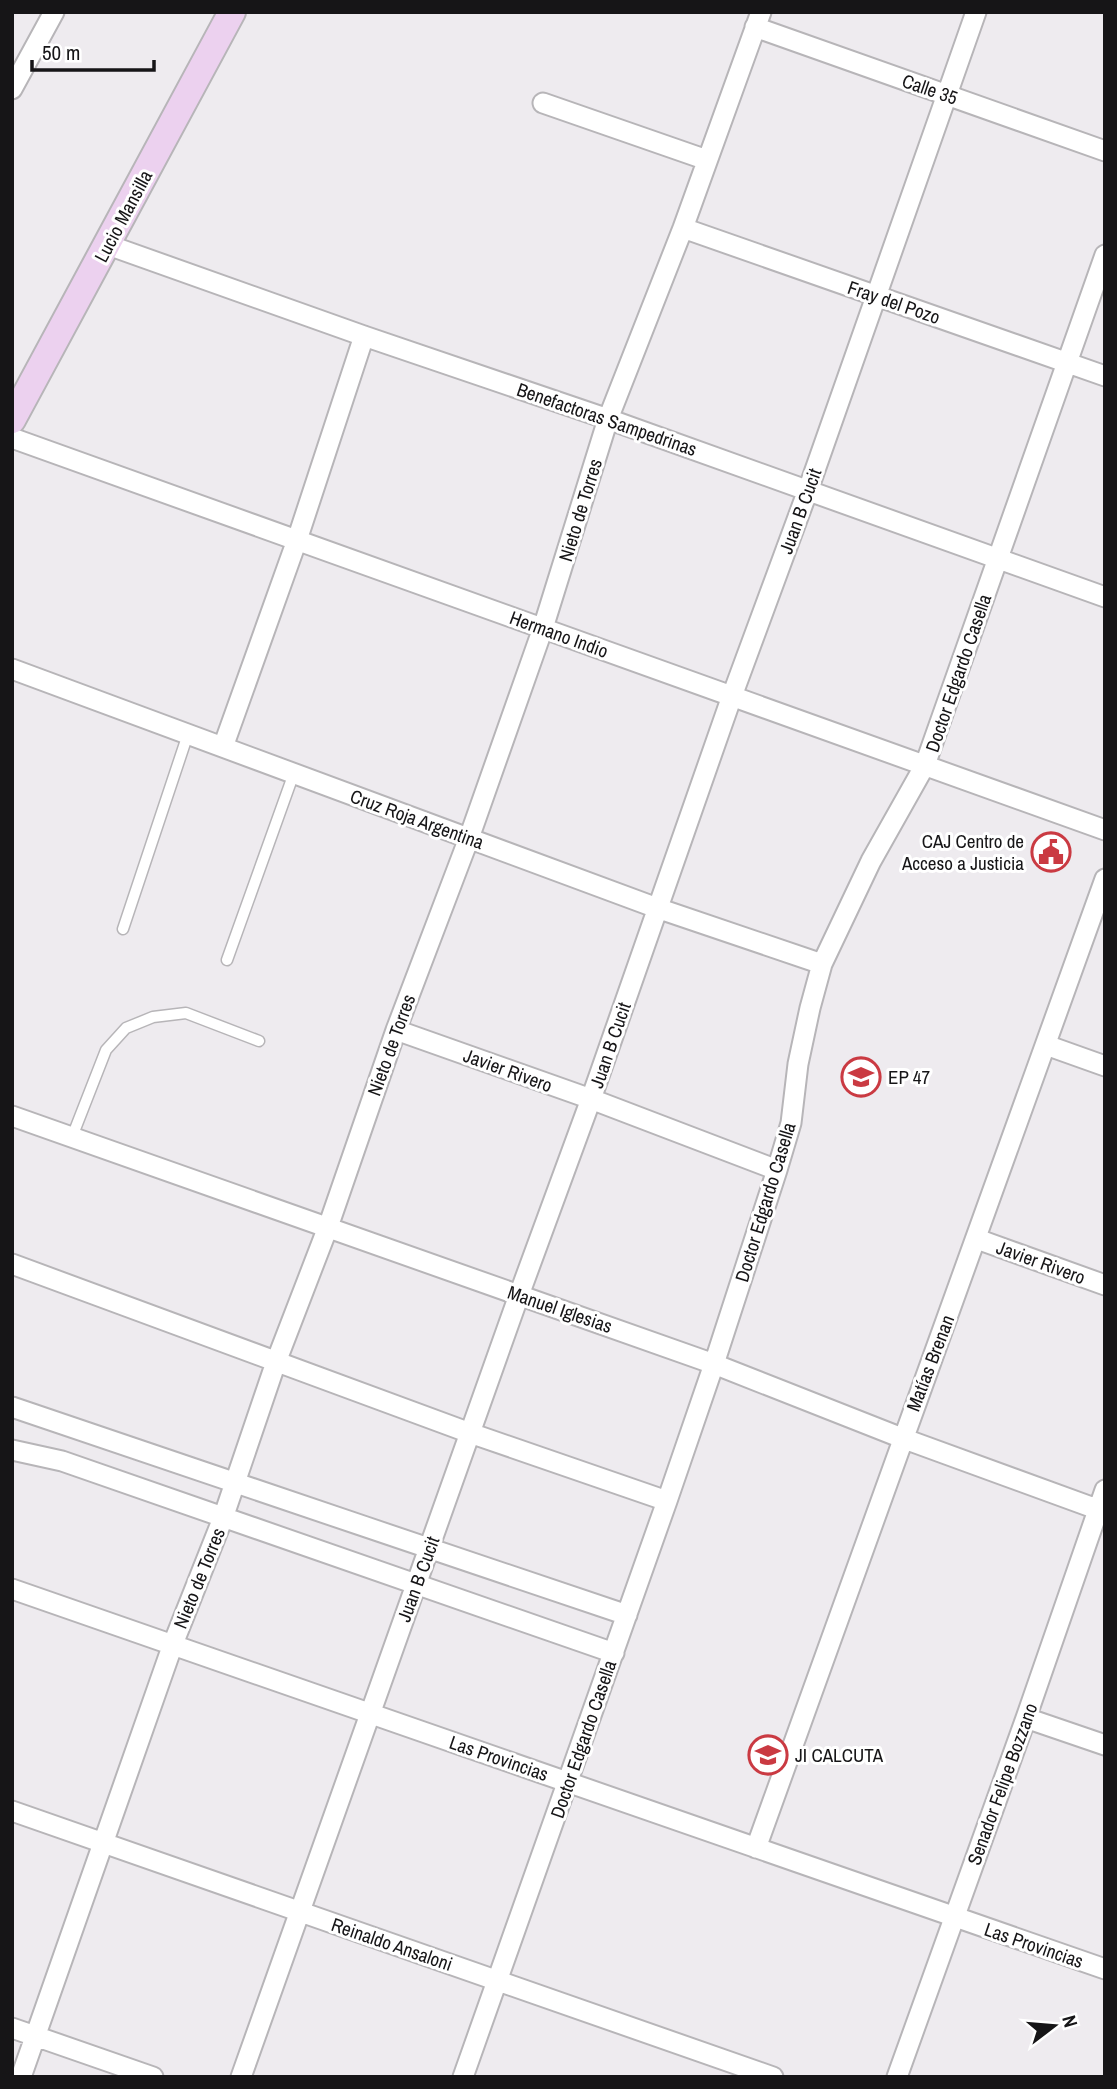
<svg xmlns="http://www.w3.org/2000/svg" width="1117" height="2089" viewBox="0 0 1117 2089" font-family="'Archivo Narrow',sans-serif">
	<rect width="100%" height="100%" fill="#eeebef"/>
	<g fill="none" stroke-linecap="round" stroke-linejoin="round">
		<!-- lane casing -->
		<g stroke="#b7b5b8" stroke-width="13">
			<path id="lane" d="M123,929L188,734
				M227,960L294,773
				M72,1137L106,1050L126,1028L153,1017L186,1013L259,1041"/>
		</g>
		<!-- street casing -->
		<g stroke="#b7b5b8" stroke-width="23">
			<path id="street" d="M755,27L1105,151
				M12,89L54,12
				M543,103L707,160
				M683,228L1105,376
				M108,245L364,336L608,419L1105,597
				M12,438L1105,830
				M12,669L657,908L822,964
				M223,747L297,540L364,336
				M396,1030L591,1099L777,1170
				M1046,1045L1105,1066
				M12,1116L714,1364L902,1438L1105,1512
				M977,1239L1105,1285
				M12,1264L470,1433L667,1501
				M12,1407C217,1478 422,1545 627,1615
				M12,1450L62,1461L614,1653
				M12,1589L1105,1969
				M1026,1718L1105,1745
				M12,1811L773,2077
				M756,1848C871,1525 990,1203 1105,879
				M12,2028L153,2077
				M21,2077L173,1644L223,1518L276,1362L328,1227L396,1030L469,838L543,628L608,419L683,228L761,12
				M241,2077L519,1295L591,1099L732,696L808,490L976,12
				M463,2077L667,1501L714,1364L777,1170L791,1123L798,1064L810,1008L822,964L871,861L925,765L1105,255
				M897,2077L1026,1718L1105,1490"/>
		</g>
		<!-- secondary casing -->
		<g stroke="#b7b5b8" stroke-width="30">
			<path id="secondary" d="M12,420L232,12"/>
		</g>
		<!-- lane -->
		<use href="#lane" stroke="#fff" stroke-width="10"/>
		<!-- street -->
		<use href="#street" stroke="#fff" stroke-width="19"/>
		<!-- secondary -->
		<use href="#secondary" stroke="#ecd1ef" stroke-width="26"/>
	</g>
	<!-- icons -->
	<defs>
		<g id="civic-ring" transform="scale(2.0125)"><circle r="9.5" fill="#fff" stroke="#ca3a42" stroke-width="1.5"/><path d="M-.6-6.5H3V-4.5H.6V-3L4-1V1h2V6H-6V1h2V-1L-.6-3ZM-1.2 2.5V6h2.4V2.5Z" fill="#ca3a42"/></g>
		<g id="school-ring" transform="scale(2.0125)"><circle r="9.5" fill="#fff" stroke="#ca3a42" stroke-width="1.5"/><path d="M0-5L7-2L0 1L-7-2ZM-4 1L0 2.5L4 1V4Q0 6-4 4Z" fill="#ca3a42"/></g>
	</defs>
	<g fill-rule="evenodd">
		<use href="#civic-ring" x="1051" y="852"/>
		<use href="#school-ring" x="861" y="1077"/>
		<use href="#school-ring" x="768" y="1755"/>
	</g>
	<g text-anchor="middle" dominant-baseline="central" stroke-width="6" stroke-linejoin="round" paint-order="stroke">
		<!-- street labels -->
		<g font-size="19" fill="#161517" stroke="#fff">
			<text transform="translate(930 89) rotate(19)">Calle 35</text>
			<text transform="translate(123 216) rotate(-62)">Lucio Mansilla</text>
			<text transform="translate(894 302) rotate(19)">Fray del Pozo</text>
			<text transform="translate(607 419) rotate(19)">Benefactoras Sampedrinas</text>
			<text transform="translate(580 510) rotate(-73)">Nieto de Torres</text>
			<text transform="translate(800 511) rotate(-70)">Juan B Cucit</text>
			<text transform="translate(559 634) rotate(20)">Hermano Indio</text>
			<text transform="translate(958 673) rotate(-71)">Doctor Edgardo Casella</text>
			<text transform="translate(417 819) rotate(20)">Cruz Roja Argentina</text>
			<text transform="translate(391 1045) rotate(-70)">Nieto de Torres</text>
			<text transform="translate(610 1045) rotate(-71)">Juan B Cucit</text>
			<text transform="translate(508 1070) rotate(20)">Javier Rivero</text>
			<text transform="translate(765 1202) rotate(-73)">Doctor Edgardo Casella</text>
			<text transform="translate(1041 1262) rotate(20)">Javier Rivero</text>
			<text transform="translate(560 1309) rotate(19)">Manuel Iglesias</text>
			<text transform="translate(930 1363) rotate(-69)">Matías Brenan</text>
			<text transform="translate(199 1578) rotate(-68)">Nieto de Torres</text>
			<text transform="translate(418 1579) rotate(-70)">Juan B Cucit</text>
			<text transform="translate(583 1739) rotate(-71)">Doctor Edgardo Casella</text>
			<text transform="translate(499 1758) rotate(19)">Las Provincias</text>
			<text transform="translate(1002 1784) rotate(-70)">Senador Felipe Bozzano</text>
			<text transform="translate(392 1944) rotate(19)">Reinaldo Ansaloni</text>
			<text transform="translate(1034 1945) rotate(19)">Las Provincias</text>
		</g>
		<!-- poi labels -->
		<g font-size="19" fill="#161517" stroke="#fff" text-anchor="start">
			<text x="1024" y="841" text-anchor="end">CAJ Centro de<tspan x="1024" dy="22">Acceso a Justicia</tspan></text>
			<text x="888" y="1077">EP 47</text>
			<text x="795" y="1755">JI CALCUTA</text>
		</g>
	</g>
	<!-- border -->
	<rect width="1117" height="2089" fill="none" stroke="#161517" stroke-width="28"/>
	<!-- north arrow -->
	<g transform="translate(1054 2026) rotate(74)" stroke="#ffffff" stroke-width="5" paint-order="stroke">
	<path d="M0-5L12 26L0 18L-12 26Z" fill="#161517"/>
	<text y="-10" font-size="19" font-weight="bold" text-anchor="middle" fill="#161517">N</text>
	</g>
	<!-- scale -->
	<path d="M32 60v10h122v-10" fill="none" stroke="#161517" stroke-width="3.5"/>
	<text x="42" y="60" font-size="21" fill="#161517" stroke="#ffffff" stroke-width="5" paint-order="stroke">50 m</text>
</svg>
